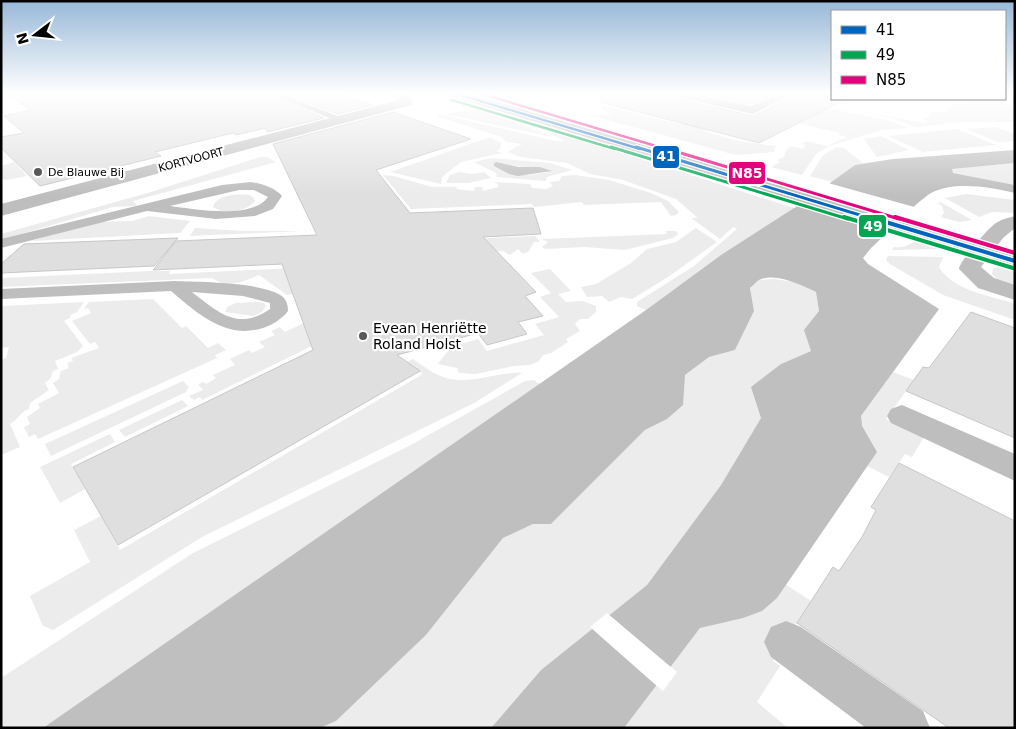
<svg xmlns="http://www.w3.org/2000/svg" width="1016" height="729" viewBox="0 0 1016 729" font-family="'DejaVu Sans',sans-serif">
	<rect width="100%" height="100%" fill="#fff"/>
	<!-- green -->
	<path fill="#ececec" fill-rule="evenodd" d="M976,99L1015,105V122H960L915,127L891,118L833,107L924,123L928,121L924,120L931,115L928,114L931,111L942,113L956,104L962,105Z
		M813,105L887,120L909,128L882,130L829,146L816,154L802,175L771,167L780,162L777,160L784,157L786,150L792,146L802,149L806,145L801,144L807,141L827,146L847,137L838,135L840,133L798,123Z
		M605,106L679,124L717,107L742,113L704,131L738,141L776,146L774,152L736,155L585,114L612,115L600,108Z
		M480,109L553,137L444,114Z
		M439,114L556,141H565L529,123L794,208L721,255L646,310L637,306V302L694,266L737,229L733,227L720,239L691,218H698L676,199L623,180L590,174L567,163L521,157L507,152L522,144L507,142L501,137L437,116Z
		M996,127L1015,134V141L998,142L966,129Z
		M957,129L996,145L923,152L888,136Z
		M881,136L909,150L877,157L864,139Z
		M490,137L501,143L500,149L496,151L502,153L461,162L442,177L441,184L390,172Z
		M837,147L844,148L864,164L855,165L832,182L810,176L823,155Z
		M260,157H267L276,162L133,201L137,205L135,206L113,207L1,240V234L151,192Z
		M491,158L550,163L572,170L547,177L546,181L497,177L496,173L474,162ZM497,162L550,172L530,175L509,174L494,166Z
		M14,162L27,176L6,180L1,178V166Z
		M1015,163V185L953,173L951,169Z
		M459,172L473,174L484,172L491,178L468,183H446L450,175Z
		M383,175L394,176L432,187H457L456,189L474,191L475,187H482L483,191L498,187V184L494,182L530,184L532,188L546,189L553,186L549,182L559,181L562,176L575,175L609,180L651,193L668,201L679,212L676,215L671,216L661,202L584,205L582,202L534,207L532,204L411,209Z
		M966,194L1015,200V213L992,212L979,217L945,198Z
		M249,195L253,197L255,201C247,211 224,216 213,207C217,194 238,194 249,195Z
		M940,202L972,220L959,222L941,217L944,213L942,205L938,204Z
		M149,216L190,221L180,233L31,241L96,222L132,221Z
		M195,228L242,231H302L190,236Z
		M696,228L717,242L668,277L632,299L621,297L609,302L602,296L587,297L581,287L596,284L631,263L647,249L676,242Z
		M666,231H676L678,234L673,238L625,250L584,247L545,249L542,247L548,242L542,239L667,234Z
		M535,236L540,242H534L529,251L523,254L518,249L510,255L503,251L484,252L395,242Z
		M918,239L936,245L941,249L892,250L894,247C900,249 913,244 918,239Z
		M888,256L943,257L939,267C951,290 992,296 1015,304V320L943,295L890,264L886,260Z
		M1015,264V288L998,280L992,274L993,268Z
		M294,268V294L287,295L259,275C242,282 228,289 212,278L1,287V278L151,271H170L169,274Z
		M550,269L571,291L558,294L566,302L583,301L596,306V312L588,319H580L575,324L580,331L566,339L568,342L551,353L543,355L539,361L530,365L513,366L476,374L459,373L457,368L438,364L451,347L478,339L487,351L544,335L535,324L559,317L540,297L551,293L531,273Z
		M774,279L795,282L816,292L819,311L811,351L781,364L761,418L721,485L647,585L541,670L491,728H320L336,721L426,635L503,538L533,524H551L645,430L667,419L685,375L709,357L735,350L754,311L750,289L759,280Z
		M153,299L182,328L186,326L208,348L218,343L226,350L215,355L217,358L38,439L35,434L29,437L24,427L30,424L27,417L40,408L38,404L59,393L53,383L59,379L61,371L69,368L67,363L73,361L71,358L99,348L95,342L90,344L72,321L91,313L88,308L84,309L89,302Z
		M84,302L77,312L70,315L71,317L64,321L83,346L77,352L55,361L58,369L53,371L50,379L45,383L49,390L30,403L29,409C20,412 18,420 10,424L20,447L1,455V360L6,358L9,347L1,348V306Z
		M257,302L264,303L266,306L262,312L254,316L225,312L227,307L236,303Z
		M304,323L326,339L202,400L200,397L194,400L189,396L203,390L198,384L204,382L206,384L216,378L213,375L235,365L230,359L249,350L252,353L265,347L259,342L275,335L271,331L280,327L285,332Z
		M413,359C421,364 428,370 436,374C465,389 493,371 522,373L474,403L202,537L53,630L43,626L30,596L90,562L74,530L101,516L120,550L423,374L407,362Z
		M893,372L914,380L886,419L924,437L912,457L905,454L889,477L867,466L876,452L861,426V416Z
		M534,380L540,384L79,704L43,728H1V678L193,553L407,447L525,381Z
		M183,381L189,387L186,392L51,456L45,444Z
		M182,400L188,406L125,437L119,430Z
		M110,434L115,442L71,464L85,489L60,503L40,467Z
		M785,584L811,601L773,661L780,666L757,702L788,728H624L656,685L663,691L677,672L670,666L700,628L721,622L777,598Z"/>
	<!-- water -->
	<path fill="#bfbfbf" d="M1015,150V163L952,169L953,173L1015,185V193C991,187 954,181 931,193C915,203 887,234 871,248L863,258L868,264L939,309L861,416L862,426L877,452L777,598L762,611L743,618L700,628L624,728H491L541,670L647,585L721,485L761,418L751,387L781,364L811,351L804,330L819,311L816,292C801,285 776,272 759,280C756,282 753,286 750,288L754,311L735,350L709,357L685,375L683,405L667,419L645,430L551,524H533L503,538L426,635L336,721L320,728H43L646,310L721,255L794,208L827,190L830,183L855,165L893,159Z
		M497,162L519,167H540L552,171L518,176L509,174L494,166V163Z"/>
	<!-- pier -->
	<path fill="#fff" d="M828,183L918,208L891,233L796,204L825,188Z
		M641,309L644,310L538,383L536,382Z
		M607,613L672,668L658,687L590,627Z"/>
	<!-- building -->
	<path fill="#dfdfdf" stroke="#c7c7c7" d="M7,93H266L324,118L267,132L265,128L237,135L233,133L155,152L161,156L40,186L1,148V137L24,133L4,116L30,110Z
		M283,93H338L373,105L338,114Z
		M601,93H675L678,99L753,116L793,96V93H832V99H846L759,143L600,102Z
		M699,93H775L751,104Z
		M393,112L471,139L376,170L410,213L533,208L541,234L483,237L536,292L525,296L543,316L518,322L527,334L487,345L478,333L397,355L420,371L118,545L73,467L313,350L282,264L153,270L176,241L317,235L273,144Z
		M178,238L154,266L1,273V264L24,244Z
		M971,312L1015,328V438L906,391L923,367L929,368Z
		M899,463L1015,521V728H949L797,623L833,567L839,571L862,537L876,510L871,507Z"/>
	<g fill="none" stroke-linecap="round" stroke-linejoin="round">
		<!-- service -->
		<path fill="#bebebe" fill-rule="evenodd" d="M268,93H279L348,120L339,122Z
			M251,182C262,184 274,187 282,196L273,209L255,216L216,219L147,211L1,248V239L222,185ZM239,190H254L268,197C252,220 194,209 170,206Z
			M175,281C198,282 266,282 283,297C287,301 288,306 288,311C282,319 272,325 263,328C226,340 197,313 171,291L1,299V289ZM192,292L243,296L270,303V309C238,331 219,313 192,292Z"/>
		<!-- minor -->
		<path fill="#bebebe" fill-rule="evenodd" d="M386,93C397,92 408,91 413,102L411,105L1,216V204L399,100Z
			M677,93H692L751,106L779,93L792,94L753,114L678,97Z
			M1015,216V228L1003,238L981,267L994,278L1015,285V300L978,288L959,269C959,262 988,228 996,223C1002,219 1008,218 1015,216Z
			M902,405L1015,454V481L891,423L887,416L891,409Z
			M786,621L801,627L923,711L930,728H866L771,657L764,642L771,627Z"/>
		<!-- tertiary -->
		<path fill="#bebebe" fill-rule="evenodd" d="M448,93H466L1015,254V267L450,96Z"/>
		<!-- bus-1-far2 casing -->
		<g stroke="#fff" stroke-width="4.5">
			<path id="bus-1-far2" d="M454,93L640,149"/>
		</g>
		<!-- bus-1-far1 casing -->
		<g stroke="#fff" stroke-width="5.5">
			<path id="bus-1-far1" d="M636,147L873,219"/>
		</g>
		<!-- bus-1 casing -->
		<g stroke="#fff" stroke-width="7">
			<path id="bus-1" d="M869,217L1015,261"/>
		</g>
		<!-- bus-2-far2 casing -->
		<g stroke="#fff" stroke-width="4.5">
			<path id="bus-2-far2" d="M452,100L615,149"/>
		</g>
		<!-- bus-2-far1 casing -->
		<g stroke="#fff" stroke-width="5.5">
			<path id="bus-2-far1" d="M611,147L848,219"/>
		</g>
		<!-- bus-2 casing -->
		<g stroke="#fff" stroke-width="7">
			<path id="bus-2" d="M844,217L1013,268"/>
		</g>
		<!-- bus-3-far2 casing -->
		<g stroke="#fff" stroke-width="4.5">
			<path id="bus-3-far2" d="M479,93L666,149"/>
		</g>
		<!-- bus-3-far1 casing -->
		<g stroke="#fff" stroke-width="5.5">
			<path id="bus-3-far1" d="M661,147L899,219"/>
		</g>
		<!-- bus-3 casing -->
		<g stroke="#fff" stroke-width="7">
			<path id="bus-3" d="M895,217L1015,253"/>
		</g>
		<!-- bus-1-far2 -->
		<use href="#bus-1-far2" stroke="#0065bd" stroke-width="2.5"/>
		<!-- bus-1-far1 -->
		<use href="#bus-1-far1" stroke="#0065bd" stroke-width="3"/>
		<!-- bus-1 -->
		<use href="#bus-1" stroke="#0065bd" stroke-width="4"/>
		<!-- bus-2-far2 -->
		<use href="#bus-2-far2" stroke="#00a651" stroke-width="2.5"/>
		<!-- bus-2-far1 -->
		<use href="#bus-2-far1" stroke="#00a651" stroke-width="3"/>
		<!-- bus-2 -->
		<use href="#bus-2" stroke="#00a651" stroke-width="4"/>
		<!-- bus-3-far2 -->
		<use href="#bus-3-far2" stroke="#e5007d" stroke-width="2.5"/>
		<!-- bus-3-far1 -->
		<use href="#bus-3-far1" stroke="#e5007d" stroke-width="3"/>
		<!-- bus-3 -->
		<use href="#bus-3" stroke="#e5007d" stroke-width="4"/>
	</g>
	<!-- sky -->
	<linearGradient id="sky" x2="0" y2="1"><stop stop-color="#97b8d8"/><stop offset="0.48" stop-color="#fff"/><stop offset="1" stop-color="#fff" stop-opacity="0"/></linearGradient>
	<rect width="1016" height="195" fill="url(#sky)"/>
	<!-- markers -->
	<g fill="#595959" stroke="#fff" stroke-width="2">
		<circle cx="38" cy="172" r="5"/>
		<circle cx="363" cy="336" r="5"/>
	</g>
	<g text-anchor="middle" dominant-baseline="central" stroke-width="4.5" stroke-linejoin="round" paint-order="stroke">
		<!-- far-street labels -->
		<g font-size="11" fill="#000" stroke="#fff">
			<text transform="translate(191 160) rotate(-15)">KORTVOORT</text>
		</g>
		<!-- far-poi labels -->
		<g font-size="11" fill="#000" stroke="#fff" text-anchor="start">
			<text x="48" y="172">De Blauwe Bij</text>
		</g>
		<!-- poi labels -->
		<g font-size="14" fill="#000" stroke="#fff" text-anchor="start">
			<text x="373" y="328">Evean Henriëtte<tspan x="373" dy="16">Roland Holst</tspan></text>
		</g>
	</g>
	<g stroke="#fff" stroke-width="2">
		<rect x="652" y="145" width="28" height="24" rx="5" fill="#0065bd"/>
		<rect x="728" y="161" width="38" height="24" rx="5" fill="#e5007d"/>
		<rect x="858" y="214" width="29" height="24" rx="5" fill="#00a651"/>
	</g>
	<g font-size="14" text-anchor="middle" font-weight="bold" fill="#fff">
		<text x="666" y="161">41</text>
		<text x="747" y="178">N85</text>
		<text x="873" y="231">49</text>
	</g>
	<!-- border -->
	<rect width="1016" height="729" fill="none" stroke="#000000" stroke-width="5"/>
	<!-- legend -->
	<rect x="831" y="10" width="175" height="90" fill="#ffffff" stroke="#999999"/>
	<rect x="841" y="26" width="25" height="8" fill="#0065bd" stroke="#999999"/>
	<text x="876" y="35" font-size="15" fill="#000000">41</text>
	<rect x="841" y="51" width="25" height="8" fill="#00a651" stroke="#999999"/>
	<text x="876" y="60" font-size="15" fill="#000000">49</text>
	<rect x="841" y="76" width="25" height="8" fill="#e5007d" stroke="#999999"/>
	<text x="876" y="85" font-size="15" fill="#000000">N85</text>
	<!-- north arrow -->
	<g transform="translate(35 35) rotate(254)" stroke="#ffffff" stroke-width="4" paint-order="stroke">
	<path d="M0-4L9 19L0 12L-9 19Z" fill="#000000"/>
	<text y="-8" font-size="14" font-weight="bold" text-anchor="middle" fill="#000000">N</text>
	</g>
</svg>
